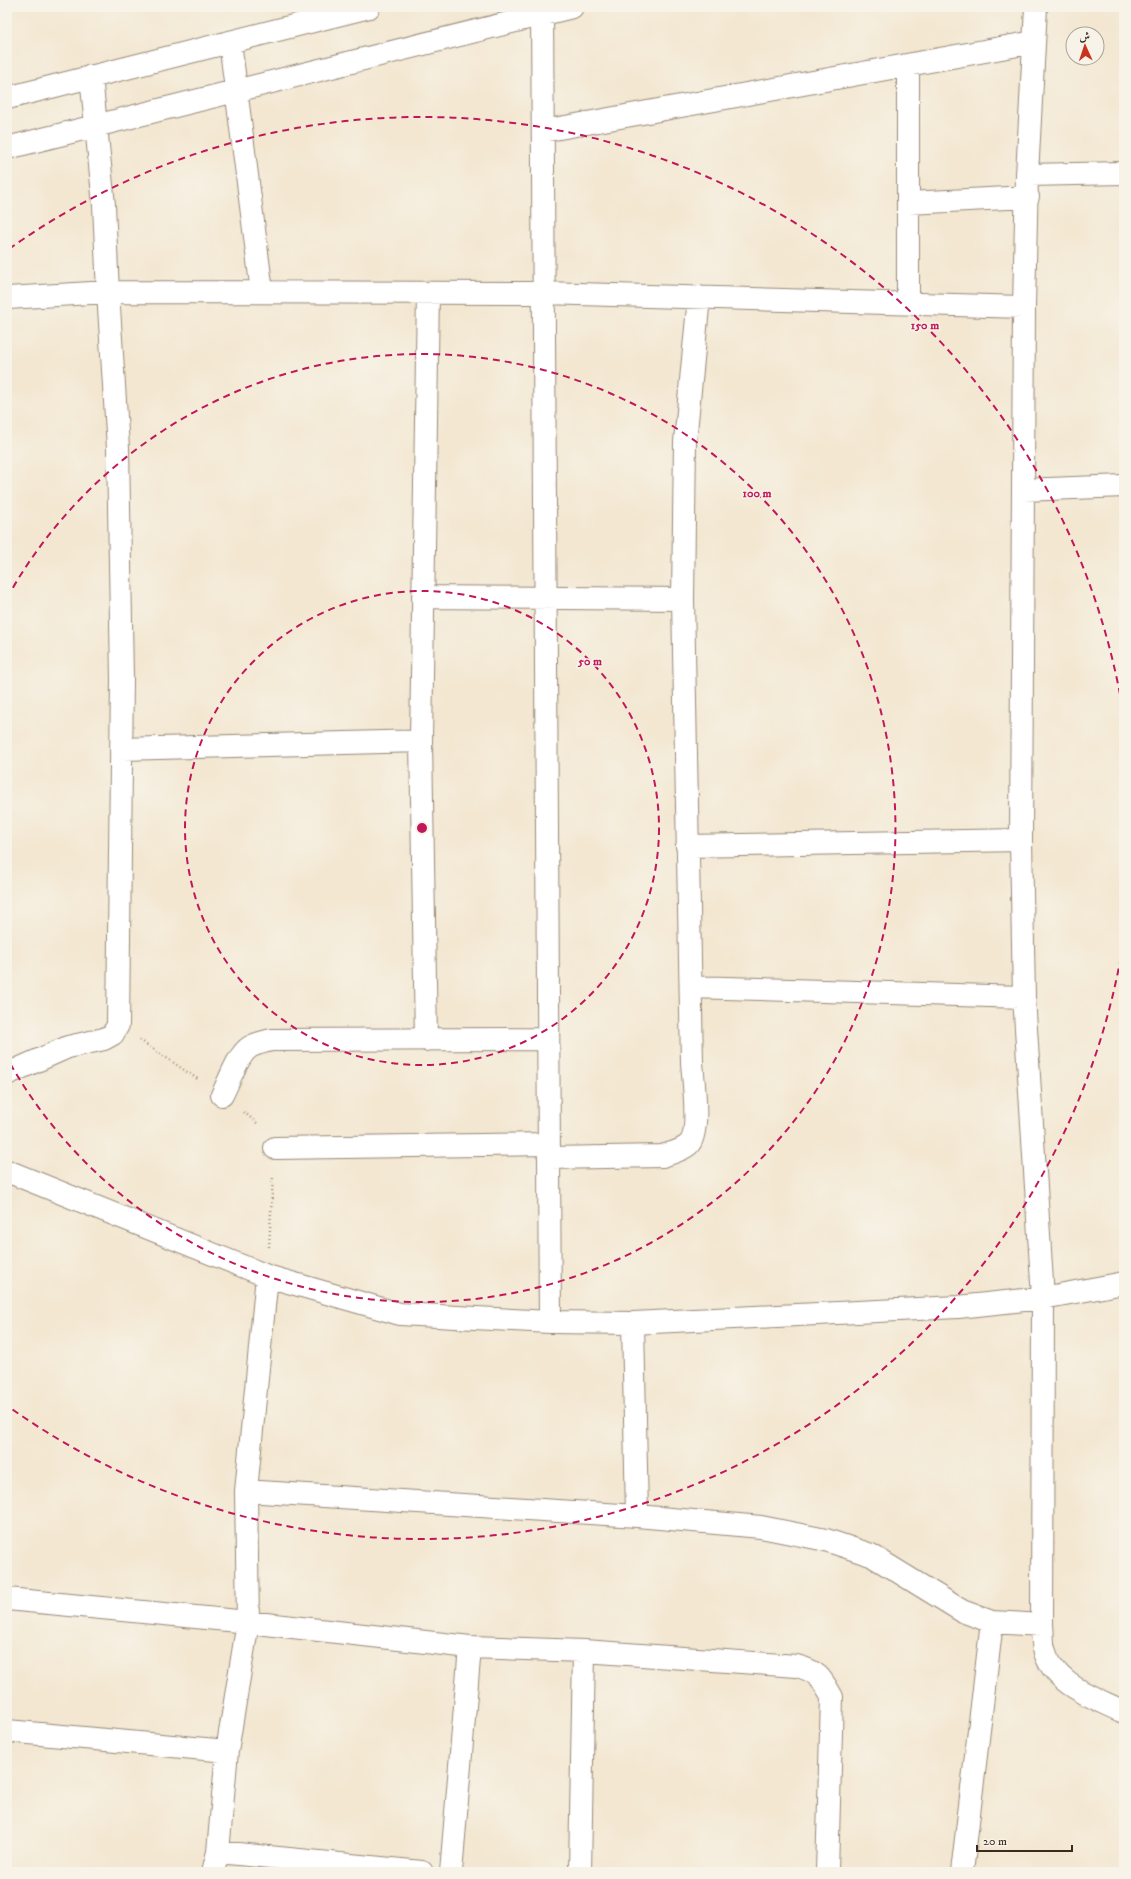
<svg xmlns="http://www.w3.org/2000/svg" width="1131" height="1879" viewBox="0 0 1131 1879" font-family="'IM FELL DW Pica',Amiri,serif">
	<rect width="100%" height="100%" fill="#f7f3e8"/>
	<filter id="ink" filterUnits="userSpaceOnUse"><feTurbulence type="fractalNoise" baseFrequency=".025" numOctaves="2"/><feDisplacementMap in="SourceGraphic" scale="8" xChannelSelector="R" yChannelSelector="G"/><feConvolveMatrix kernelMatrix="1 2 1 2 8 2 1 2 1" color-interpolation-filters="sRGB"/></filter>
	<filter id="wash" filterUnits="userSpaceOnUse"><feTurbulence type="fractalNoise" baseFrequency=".012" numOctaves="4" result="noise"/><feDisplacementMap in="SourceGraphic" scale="16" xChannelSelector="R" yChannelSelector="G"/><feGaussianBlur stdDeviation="0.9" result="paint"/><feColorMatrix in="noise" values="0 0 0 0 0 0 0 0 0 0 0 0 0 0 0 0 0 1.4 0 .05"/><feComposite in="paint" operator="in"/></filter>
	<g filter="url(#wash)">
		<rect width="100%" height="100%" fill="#f3e7d1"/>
	</g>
	<g filter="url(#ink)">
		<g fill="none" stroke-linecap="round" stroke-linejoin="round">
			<!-- minor casing -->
			<g stroke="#978878" stroke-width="24">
				<path id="minor" d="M542,7L550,1322
					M1036,7L1027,175L1024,307L1021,840L1024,997L1043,1298L1042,1625C1043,1632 1042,1642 1044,1649C1053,1685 1094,1697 1124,1712
					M230,42L262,292
					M7,98L369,7
					M543,131L1034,42
					M7,148L572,7
					M1027,175L1124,173
					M908,203L1028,197
					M7,298L108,292L544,293L1024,307
					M908,303V65
					M1023,490L1124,486
					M423,597L683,599
					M121,749L421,741
					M687,846L1021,840
					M691,987L1024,997
					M426,1040L421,741L428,293
					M7,1074L68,1047L104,1039L113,1034L118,1025L122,679L118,448L108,292L104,205L91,76
					M222,1095C229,1082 238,1054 250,1047C257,1043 264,1042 271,1040L548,1039
					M275,1148L548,1144
					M549,1158L662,1156C671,1153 681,1151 688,1145C701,1134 693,1079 692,1062L683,599L685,442L699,297
					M7,1171L267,1276L400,1314L550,1322L633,1323L958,1307L1043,1298L1124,1283
					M633,1323L637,1516
					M246,1491L637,1516L761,1527L826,1540L871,1555L962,1611L992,1622L1042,1625
					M7,1599L248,1622L470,1647L584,1651L797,1666C819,1672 821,1678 832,1697L827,1872
					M7,1731L227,1751
					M218,1852L422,1872
					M213,1872L218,1852L227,1751L248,1622L246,1491L267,1276
					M451,1872L470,1647
					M580,1872L584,1651
					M962,1872L992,1622"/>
			</g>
			<!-- path -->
			<path stroke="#978878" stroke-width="2.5" stroke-dasharray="1 3" stroke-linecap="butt" d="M140,1040L199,1080
				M244,1112L259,1125
				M269,1247L273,1176"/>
			<!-- minor -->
			<use href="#minor" stroke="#fff" stroke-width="22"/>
		</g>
	</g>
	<!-- distance rings -->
	<g fill="none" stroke="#c2185b" stroke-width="2" stroke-dasharray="7 5">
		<circle cx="422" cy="828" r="237"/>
		<path d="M7 598A474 474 0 1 1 7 1058"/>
		<path d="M1123 945A711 711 0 0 1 9 1407M9 249A711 711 0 0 1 1123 711"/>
	</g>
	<circle cx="422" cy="828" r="6" fill="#c2185b" stroke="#f7f3e8" stroke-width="2"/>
	<g font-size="12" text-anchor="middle" font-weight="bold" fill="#c2185b" stroke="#f7f3e8" stroke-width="3" stroke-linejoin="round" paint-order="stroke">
		<text x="925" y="329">150 m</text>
		<text x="757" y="497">100 m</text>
		<text x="590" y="665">50 m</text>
	</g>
	<!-- margin -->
	<rect width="1131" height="1879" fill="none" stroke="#f7f3e8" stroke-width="24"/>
	<!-- north arrow -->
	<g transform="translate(1085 46) rotate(357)"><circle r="19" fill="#f7f3e8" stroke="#aca397"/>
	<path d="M0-3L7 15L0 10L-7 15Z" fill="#c8321e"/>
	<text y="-6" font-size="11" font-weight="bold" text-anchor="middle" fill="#3b2a1e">ش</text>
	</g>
	<!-- scale -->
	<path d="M977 1845v6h95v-6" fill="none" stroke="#3b2a1e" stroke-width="2"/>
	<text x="983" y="1845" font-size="12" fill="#3b2a1e" stroke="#f7f3e8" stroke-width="3" paint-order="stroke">20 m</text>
</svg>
